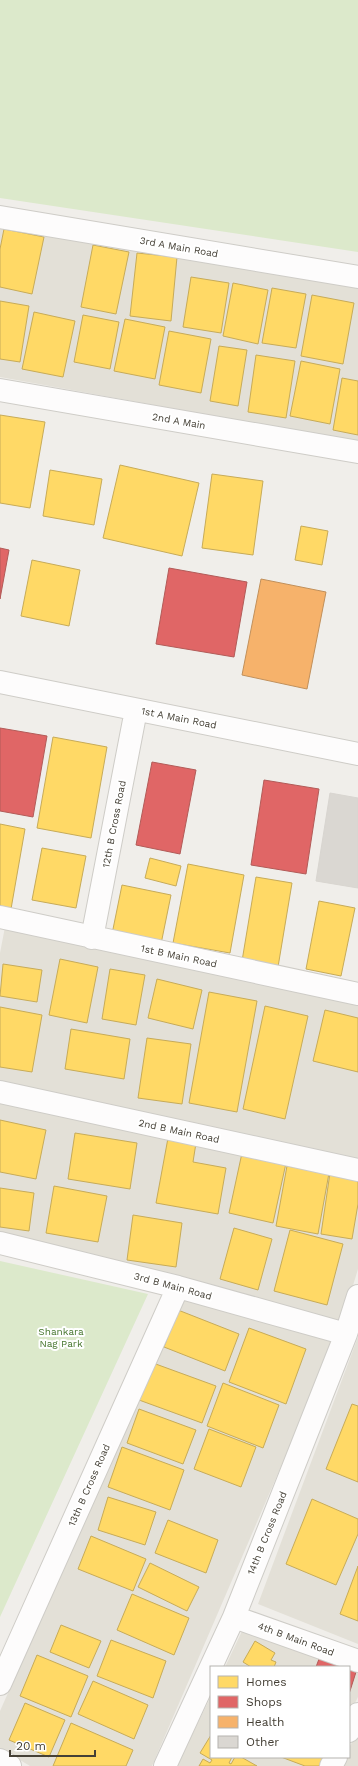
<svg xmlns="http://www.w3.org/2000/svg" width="358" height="1766" viewBox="0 0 358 1766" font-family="'Work Sans',sans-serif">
	<rect width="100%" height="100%" fill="#f0eeea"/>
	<!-- residential -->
	<path fill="#e3e0d7" d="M0,225L358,284V442L0,377Z
		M5,927L358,1004V1159L0,1083V953Z
		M0,1102L358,1179V1269L341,1325L0,1236Z
		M184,1297L335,1341L152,1766H30L0,1748V1711Z
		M358,1337V1644L258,1604Z
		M243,1629L358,1668V1697L349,1715V1667H225Z
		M211,1696V1757H328L324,1766H177Z
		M358,1731V1766H340L345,1757H349V1748Z"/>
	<!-- green -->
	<path fill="#dce9cb" d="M0,0H358V252L0,198Z
		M0,1261L148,1294L0,1617Z"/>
	<!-- homes -->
	<path fill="#ffd966" stroke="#c7ab58" d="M4,229L44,237L32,294L0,287V249Z
		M93,245L129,252L116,314L81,307Z
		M137,253L177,257L171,321L130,316Z
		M191,277L229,283L221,333L183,327Z
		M233,283L268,290L258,344L223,336Z
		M272,288L306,294L296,348L262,343Z
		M312,295L354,303L343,364L301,356Z
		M0,301L29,306L20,362L0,359Z
		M34,312L75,321L63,377L22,369Z
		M83,315L119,322L110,369L74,362Z
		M125,319L165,327L155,379L114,371Z
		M169,331L211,339L201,393L159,385Z
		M219,346L247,350L238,406L210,401Z
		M256,355L295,361L286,418L248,412Z
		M301,361L340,369L330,424L290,416Z
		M342,378L358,381V435L333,430Z
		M0,415L45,422L30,508L0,503Z
		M120,465L199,483L182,556L103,538Z
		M50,470L102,479L94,525L43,516Z
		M212,474L263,481L253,555L202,548Z
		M301,526L328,531L322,565L295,560Z
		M32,560L80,570L69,626L21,616Z
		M53,737L107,747L91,838L37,828Z
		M0,824L25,829L11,909L0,907Z
		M42,848L86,856L76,908L32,900Z
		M150,858L181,866L176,886L145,878Z
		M188,864L244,875L230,953L173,943Z
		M256,877L292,883L278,967L242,961Z
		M122,885L171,895L161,944L112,934Z
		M319,901L355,908L341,976L306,969Z
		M60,959L98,967L87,1023L49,1015Z
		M3,964L42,970L37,1002L0,996Z
		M110,969L145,975L136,1025L102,1019Z
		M157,979L202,990L193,1029L148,1018Z
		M209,992L257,1001L237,1112L189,1103Z
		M265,1006L308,1016L285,1119L243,1109Z
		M0,1007L42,1015L32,1072L0,1067Z
		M325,1010L358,1018V1072L313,1061Z
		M71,1029L130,1039L124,1079L65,1069Z
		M147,1038L191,1044L182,1104L138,1098Z
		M0,1120L46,1130L36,1179L0,1172Z
		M75,1133L137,1143L130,1189L68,1179Z
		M168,1138L196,1143L193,1162L226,1168L218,1214L156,1203Z
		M242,1153L286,1163L273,1223L229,1213Z
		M287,1166L329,1173L318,1234L276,1226Z
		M330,1173L358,1178V1204L352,1239L321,1234Z
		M54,1186L107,1196L98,1242L46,1233Z
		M0,1188L34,1193L29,1231L0,1227Z
		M133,1215L182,1223L176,1267L127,1260Z
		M234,1228L272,1239L258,1290L220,1279Z
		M290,1230L343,1244L327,1305L274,1291Z
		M178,1310L239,1334L225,1371L164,1347Z
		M249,1328L306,1349L286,1404L229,1382Z
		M153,1363L216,1386L202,1423L139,1400Z
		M223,1383L279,1405L263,1448L207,1426Z
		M352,1404L358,1406V1482L326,1469Z
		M139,1409L196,1430L183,1464L127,1443Z
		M209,1429L256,1447L241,1487L194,1469Z
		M122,1447L184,1470L170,1510L108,1487Z
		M108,1497L156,1512L145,1545L98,1530Z
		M312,1499L358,1519V1534L336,1585L286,1564Z
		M168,1520L218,1540L206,1573L155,1553Z
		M91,1536L146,1559L133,1591L78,1569Z
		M150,1563L199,1587L187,1611L138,1587Z
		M358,1566V1621L340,1614Z
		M132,1594L189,1618L174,1655L117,1630Z
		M61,1625L101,1641L89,1668L50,1652Z
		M111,1640L166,1661L153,1698L97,1676Z
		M255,1641L275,1653L271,1660L276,1662L274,1667H251L243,1662Z
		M37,1655L88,1676L71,1717L20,1696Z
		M93,1681L148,1705L134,1739L78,1714Z
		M25,1703L65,1720L49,1757L9,1740Z
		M71,1723L133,1750L126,1766H53Z
		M211,1735V1757H232L229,1763L231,1764L235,1757H241L257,1766H199L203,1759L210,1763L212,1760L200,1753Z
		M281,1757H324L320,1766H305Z"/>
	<!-- shops -->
	<path fill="#e06666" stroke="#b25b58" d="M0,548L9,550L0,599Z
		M169,568L247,582L234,657L156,644Z
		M0,728L47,736L33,817L0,811Z
		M152,762L196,770L180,854L136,845Z
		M264,780L319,789L306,874L251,865Z
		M319,1659L341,1667H316Z
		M349,1670L356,1672L349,1694Z"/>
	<!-- health -->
	<path fill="#f6b26b" stroke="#c1905b" d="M261,579L326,592L307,689L242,675Z"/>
	<!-- building -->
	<path fill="#dad7d2" stroke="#d8d5d0" d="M330,793L358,798V888L316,881Z"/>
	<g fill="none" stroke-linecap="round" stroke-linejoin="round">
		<!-- minor casing -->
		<g stroke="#ceccc7" stroke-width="24">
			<path id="minor" d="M0,217L358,277
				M0,390L358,452
				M0,682L358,754
				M0,917L358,994
				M92,938L136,710
				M0,1092L358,1170
				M0,1243L178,1287L346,1334
				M234,1617L358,1661
				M0,1684L178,1287
				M349,1731L358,1714
				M0,1760L10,1766
				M165,1766L234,1617L346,1334L358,1296
				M331,1766L336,1757"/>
		</g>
		<!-- minor -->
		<use href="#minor" stroke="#fdfcfc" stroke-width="22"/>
	</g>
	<g text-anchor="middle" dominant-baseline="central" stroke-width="4" stroke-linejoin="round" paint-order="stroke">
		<!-- street labels -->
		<g font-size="10" fill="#454036" stroke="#fff">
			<text transform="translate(179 247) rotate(10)">3rd A Main Road</text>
			<text transform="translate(179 421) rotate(10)">2nd A Main</text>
			<text transform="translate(179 718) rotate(11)">1st A Main Road</text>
			<text transform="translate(114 824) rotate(-79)">12th B Cross Road</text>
			<text transform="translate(179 956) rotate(12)">1st B Main Road</text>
			<text transform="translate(179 1131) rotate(12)">2nd B Main Road</text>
			<text transform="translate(173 1286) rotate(15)">3rd B Main Road</text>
			<text transform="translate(89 1485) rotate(-66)">13th B Cross Road</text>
			<text transform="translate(267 1533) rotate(-68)">14th B Cross Road</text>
			<text transform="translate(296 1639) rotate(20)">4th B Main Road</text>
		</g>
		<!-- park labels -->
		<g font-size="10" fill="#45752c" stroke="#fff">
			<text x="61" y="1331">Shankara<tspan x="61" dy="12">Nag Park</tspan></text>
		</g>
	</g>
	<!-- legend -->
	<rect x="210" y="1666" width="140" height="92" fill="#ffffff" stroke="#b5b3af"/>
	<rect x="218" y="1676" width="20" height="12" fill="#ffd966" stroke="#b5b3af"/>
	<text x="246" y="1686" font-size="12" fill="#454036">Homes</text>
	<rect x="218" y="1696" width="20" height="12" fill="#e06666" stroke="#b5b3af"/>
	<text x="246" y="1706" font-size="12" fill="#454036">Shops</text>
	<rect x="218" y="1716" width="20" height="12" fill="#f6b26b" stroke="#b5b3af"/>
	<text x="246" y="1726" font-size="12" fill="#454036">Health</text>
	<rect x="218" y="1736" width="20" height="12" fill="#dad7d2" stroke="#b5b3af"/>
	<text x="246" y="1746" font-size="12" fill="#454036">Other</text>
	<!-- scale -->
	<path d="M10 1750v6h85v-6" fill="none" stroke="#454036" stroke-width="2"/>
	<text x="16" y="1750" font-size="12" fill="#454036" stroke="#ffffff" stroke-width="3" paint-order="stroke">20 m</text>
</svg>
